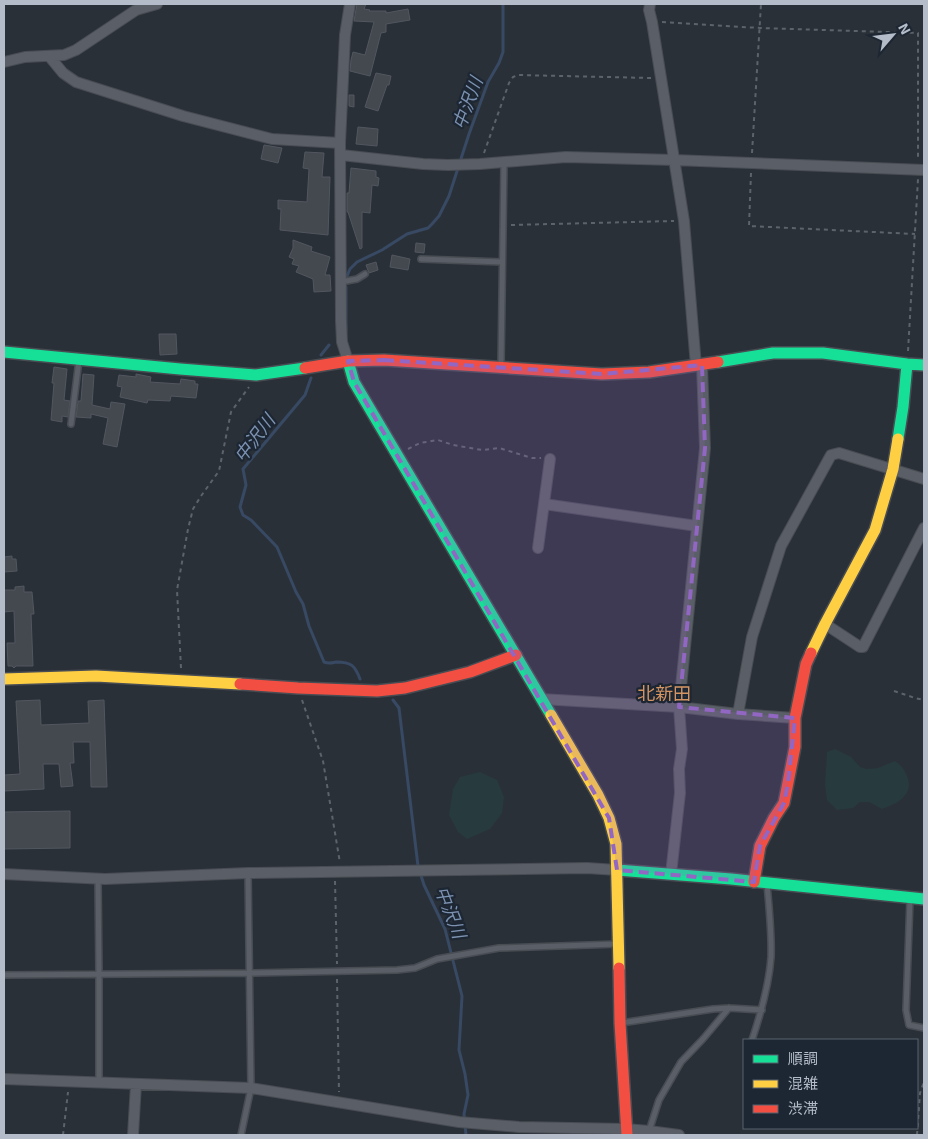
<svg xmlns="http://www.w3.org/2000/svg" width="928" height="1139" viewBox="0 0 928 1139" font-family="'Exo 2','Noto Sans JP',sans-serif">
	<rect width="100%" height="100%" fill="#2a3038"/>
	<!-- green -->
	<path fill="#273a3e" d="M835,749L851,757L860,767L866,769L878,768L895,761C902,766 904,769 907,776C915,795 897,804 882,809L869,802H860L853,808L837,810L827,800L825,784L827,752Z
		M480,772L497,780L504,797L502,813L490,829L467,839L458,832L449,815L453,789L460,777Z"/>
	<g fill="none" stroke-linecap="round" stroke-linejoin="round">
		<!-- stream -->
		<path stroke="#384963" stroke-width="3" d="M347,276L350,269L357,262L382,250L407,234L428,228L432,224L439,216L449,196L469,134L488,82L499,63L503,52V4
			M346,331V287
			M321,355L329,345
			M311,378L305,395L243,469L246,485L240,507L243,515L251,520L277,547L296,592L303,604L309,626L324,662C329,664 331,663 336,662C352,662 355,666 360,679
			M393,700L399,708L418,866L424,885L445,929L462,996L459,1050L465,1074L468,1095L464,1114L466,1135"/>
	</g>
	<!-- building -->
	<path fill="#444950" stroke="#52575f" d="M357,4H366L364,9L370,10L369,11H386V13L408,9L410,20L386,24V32L381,33L370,76L350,71L351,60L353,52L365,55L374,22L354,21Z
		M376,73L391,76L389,85H387L378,111L365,107Z
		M349,95H354V107L349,106Z
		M358,127L378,129L377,146L356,144Z
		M264,145L282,148L278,163L261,159Z
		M305,152L324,153L322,177H330L328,235L280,230L281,209H278V200L307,202L309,169L303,168Z
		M351,168L376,171V177L379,178L378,186L372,185L370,213L362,212V248L360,249L348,212H347V193H349Z
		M293,240L312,247L311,251L330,257L325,275H330L331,291L314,292L313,279L296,272L299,266L292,264L294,259L289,257L293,248Z
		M416,243L425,244L424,253L415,252Z
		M392,255L410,259L408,270L390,267Z
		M376,262L378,270L369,273L366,265Z
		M159,334H176L177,354L160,355Z
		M54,367L67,369L64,400L70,401L68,417L62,416V422L51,420L54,383H52Z
		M83,374L94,375L92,405L110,409L111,402L125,404L117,447L103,444L108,418L91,414V418L76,417L78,401H81Z
		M136,374L151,377L150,382L180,384L181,379L195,381V384H198L196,398L171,396L170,401L148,400L147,403L120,397L122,387L117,386L119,375L136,377Z
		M12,556V559H16L17,571L4,572V557Z
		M24,586V592H32L34,614H31L33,666H16L14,668L12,666H8L7,643H15L14,611L4,612V590H15V587Z
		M40,700L41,725L89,723L88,701L104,700L107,787H91L90,742H73L74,763H70L73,786L61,787L59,764H43L44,789L4,791V775L20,774L16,701Z
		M70,811V848L4,849V812Z"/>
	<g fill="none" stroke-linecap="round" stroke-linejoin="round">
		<!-- lane casing -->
		<g stroke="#484c53" stroke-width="8">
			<path id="lane" d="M421,259L502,262
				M341,282L357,279L365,274
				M501,365L504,162
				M71,424L79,360
				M98,879L99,974V1083
				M910,899L906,1010L909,1025L924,1028
				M4,975L250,973L397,970L415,968L437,959L499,948L618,944
				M621,1023L713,1009L729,1008L762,1010
				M752,1040C761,1013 769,986 771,957C772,935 769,907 767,884
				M649,1131L659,1100L681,1062L703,1039L729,1008
				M241,1135L251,1088L248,873"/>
		</g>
		<!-- street casing -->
		<g stroke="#484c53" stroke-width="12">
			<path id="street" d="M650,4L649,10L652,22L684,221L696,366
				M49,56L63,73L76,82L183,116L272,139L340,143
				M4,62L25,57L64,55L76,50L136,10L157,4
				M341,155L423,164L448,165L480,164L566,157L674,160L924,170
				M348,361L342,342L341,321L340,143L345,35L350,4
				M544,504L697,526
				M538,548L550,459
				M825,624L860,647H863L924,528
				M541,699L679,707L738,714L795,718
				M738,714L752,637L781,546L831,455L839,453L924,479
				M4,874L105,879L248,873L587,868L617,870
				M671,874L680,793L679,769L682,749L679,707L705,448L702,365
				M4,1079L251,1088L459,1122L519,1127L626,1129L649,1131L679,1135
				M133,1135L136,1084"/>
		</g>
		<!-- fast casing -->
		<g stroke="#484c53" stroke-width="14">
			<path id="fast" d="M4,352L180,369L256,375L305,368
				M348,361L354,382L551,715
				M718,362L773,353H823L907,364L924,365
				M898,439L903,407L907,364
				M617,870L731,879L924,899"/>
		</g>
		<!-- slow casing -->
		<g stroke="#484c53" stroke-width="14">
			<path id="slow" d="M811,653L825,624L875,530L893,469L898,439
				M4,679L96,676L240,684
				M551,715L598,795L609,818L616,844L619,968"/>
		</g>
		<!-- jam casing -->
		<g stroke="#484c53" stroke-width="14">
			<path id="jam" d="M305,368L348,361L384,360L602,374L649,372L718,362
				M240,684L298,688L377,691L405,688L470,672L516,655
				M754,882L760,846L774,818L784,803L795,747V718L806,664L811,653
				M619,968L620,1023L627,1135"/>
		</g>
		<!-- path -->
		<path stroke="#5d636a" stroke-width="2" stroke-dasharray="4 4" stroke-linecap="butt" d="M662,22L760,28L918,33V159
			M484,153L509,83L513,77L518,75L651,78
			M752,153L761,4
			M751,173L749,226L915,234
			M511,225L674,221
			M908,351L918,179
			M408,449L420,443L438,440L453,445L482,450L499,448L532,458H541
			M181,668L177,590L188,529L193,509L201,496L219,471L231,412L249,387
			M894,691L915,698L924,700
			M302,700L323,761L340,863
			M335,881L337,964
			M337,979L339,1092
			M63,1135L68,1092
			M917,1135L920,1093L924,1082"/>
		<!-- lane -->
		<use href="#lane" stroke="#5a5e66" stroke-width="5"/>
		<!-- street -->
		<use href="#street" stroke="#5a5e66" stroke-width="10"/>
		<!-- fast -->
		<use href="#fast" stroke="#16e098" stroke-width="11"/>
		<!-- slow -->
		<use href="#slow" stroke="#ffcf43" stroke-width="11"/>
		<!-- jam -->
		<use href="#jam" stroke="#f24e42" stroke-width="11"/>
	</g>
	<!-- marked area -->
	<path fill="#9266c3" fill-opacity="0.2" stroke="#9266c3" stroke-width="4" stroke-dasharray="10 6" stroke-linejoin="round" d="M384,360L602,374L702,365L705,448L679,707L795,718L788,784L784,803L760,846L754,882L617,870L609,818L354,382L348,361Z"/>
	<g text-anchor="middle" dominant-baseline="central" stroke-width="4.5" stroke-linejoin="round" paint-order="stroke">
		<!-- water labels -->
		<g font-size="18" font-style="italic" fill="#7c92b1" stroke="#1d2633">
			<text transform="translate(467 103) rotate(-70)">中沢川</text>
			<text transform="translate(254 438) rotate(-53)">中沢川</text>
			<text transform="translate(451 912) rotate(69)">中沢川</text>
		</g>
		<!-- neighbourhood labels -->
		<g font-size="18" fill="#d59563" stroke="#1d2633">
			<text x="664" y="693">北新田</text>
		</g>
	</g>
	<!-- border -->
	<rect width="928" height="1139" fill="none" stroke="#b4bcc9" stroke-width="10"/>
	<!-- legend -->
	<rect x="743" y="1039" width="175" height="90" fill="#1d2633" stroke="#59626f"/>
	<rect x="753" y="1055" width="25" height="8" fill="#16e098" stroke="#59626f"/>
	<text x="788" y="1064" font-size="15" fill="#b4bcc9">順調</text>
	<rect x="753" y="1080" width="25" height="8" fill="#ffcf43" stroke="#59626f"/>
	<text x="788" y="1089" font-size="15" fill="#b4bcc9">混雑</text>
	<rect x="753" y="1105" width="25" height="8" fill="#f24e42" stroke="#59626f"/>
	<text x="788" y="1114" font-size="15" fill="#b4bcc9">渋滞</text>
	<!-- north arrow -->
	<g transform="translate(893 35) rotate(62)" stroke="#1d2633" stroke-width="4" paint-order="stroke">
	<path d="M0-4L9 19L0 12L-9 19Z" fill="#b4bcc9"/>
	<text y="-8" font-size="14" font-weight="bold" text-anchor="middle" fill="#b4bcc9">N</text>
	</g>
</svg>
